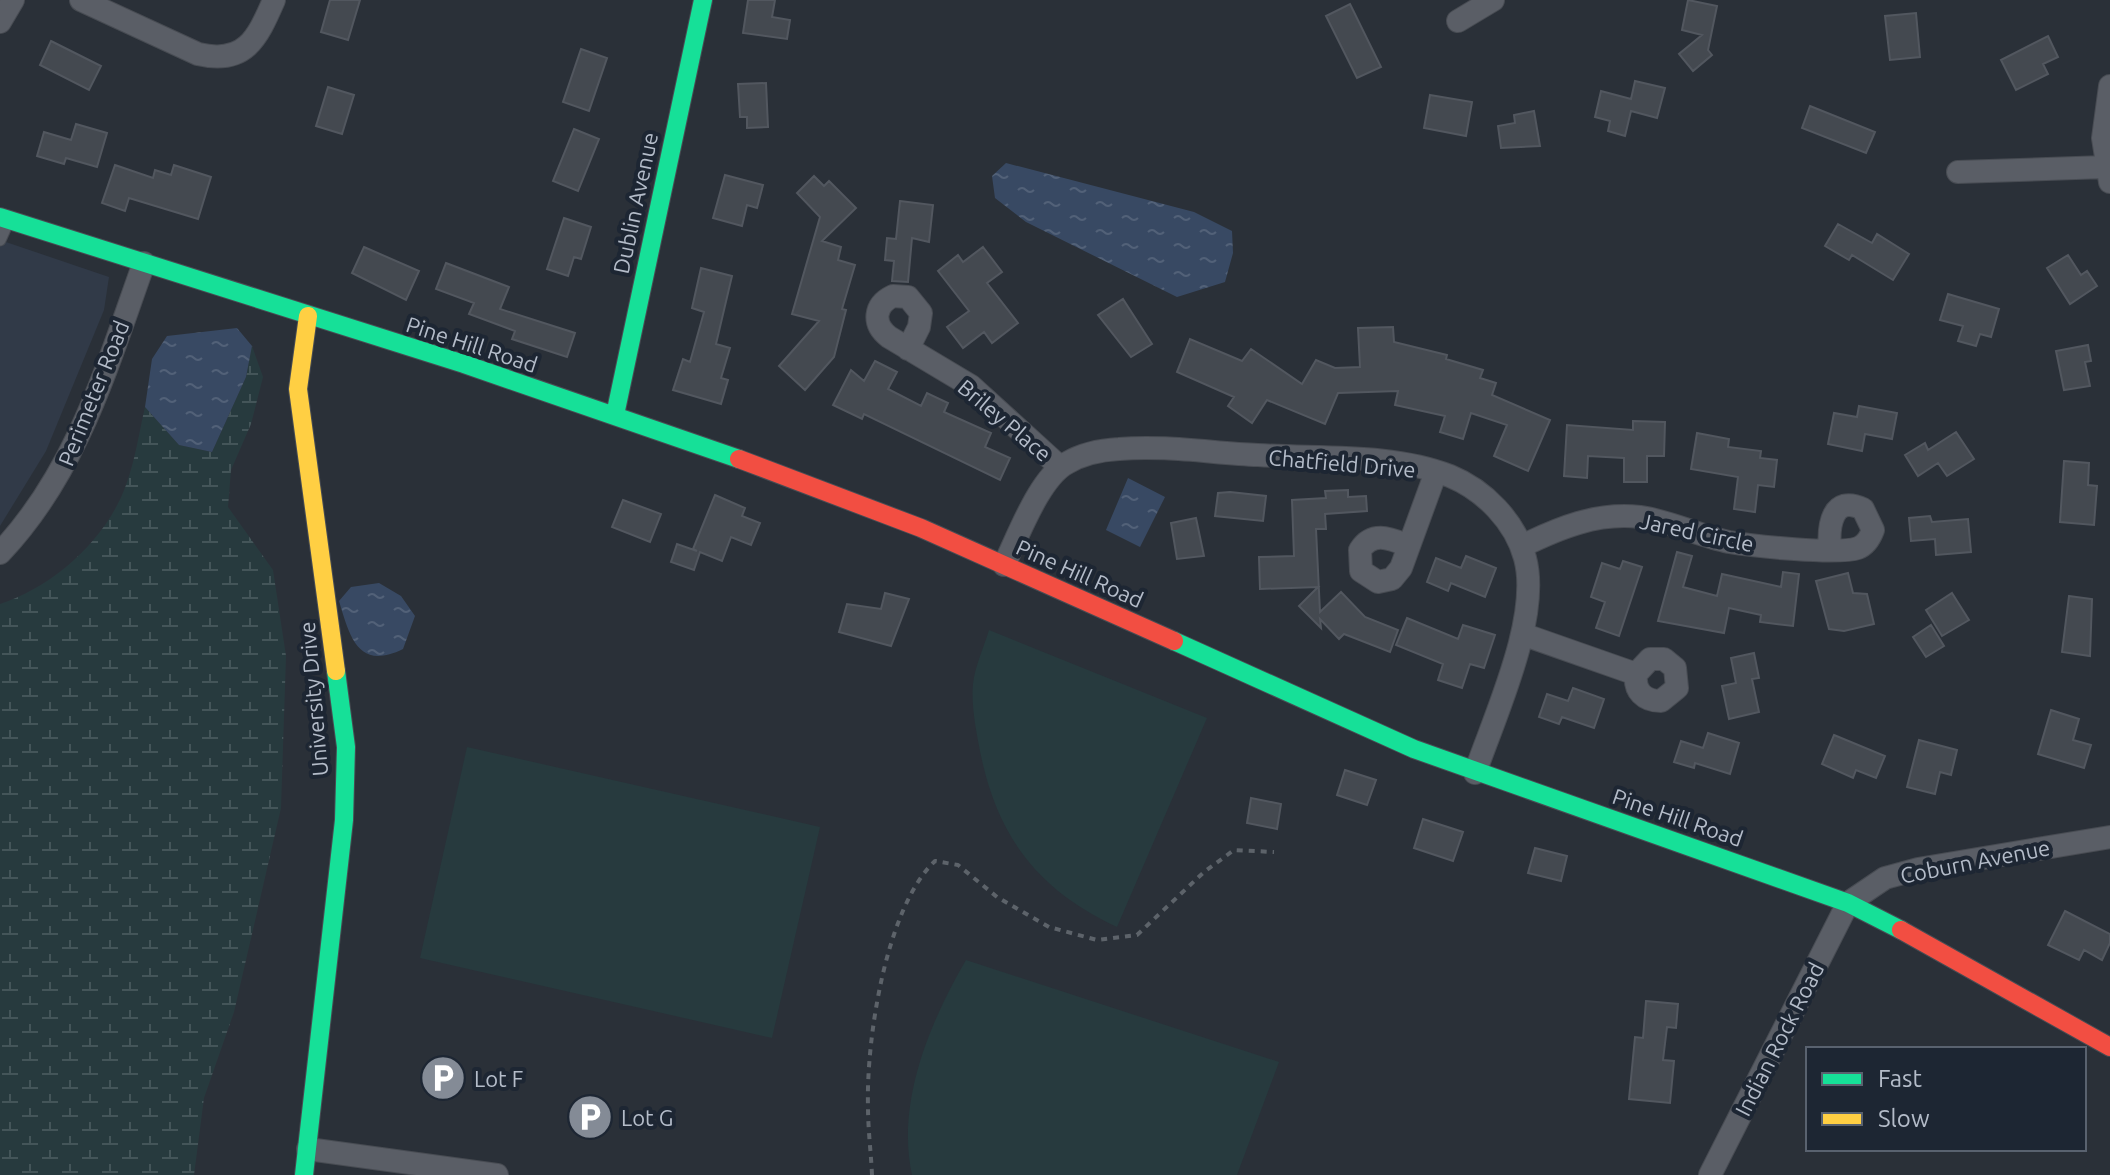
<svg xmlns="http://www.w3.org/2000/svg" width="2110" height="1175" viewBox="0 0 2110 1175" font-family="Ubuntu,sans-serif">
	<defs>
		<pattern id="wetland-marsh" width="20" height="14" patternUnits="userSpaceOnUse" patternTransform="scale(2)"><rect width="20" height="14" fill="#273a3e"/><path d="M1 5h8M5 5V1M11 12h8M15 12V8" fill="none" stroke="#445559"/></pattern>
		<pattern id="water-ripples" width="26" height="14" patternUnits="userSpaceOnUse" patternTransform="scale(2)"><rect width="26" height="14" fill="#384963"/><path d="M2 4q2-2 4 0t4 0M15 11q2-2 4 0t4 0" fill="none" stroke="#526178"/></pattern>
	</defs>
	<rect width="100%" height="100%" fill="#2a3038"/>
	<!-- airport -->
	<path fill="#313a48" d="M0,240L109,277L104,310L46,451L0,526Z"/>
	<!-- green -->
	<path fill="#273a3e" d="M989,630L1207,718L1117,927C1038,890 997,837 980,751C976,730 971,705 973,684C975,666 984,647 989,630Z
		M467,747L820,827L772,1038L420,958Z
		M966,960L1279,1062L1237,1175H912C896,1102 930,1022 966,960Z"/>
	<!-- wetland -->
	<path fill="url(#wetland-marsh)" d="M252,346L263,377L251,424L231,470L228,507L273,570L286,656L281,808L234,1012L204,1098L194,1175H0V604C53,587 107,539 126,485C135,461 139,433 145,407L179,445L212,452L246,377Z"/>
	<!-- water -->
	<path fill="url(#water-ripples)" d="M1006,163L1194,212L1232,231L1233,253L1225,282L1177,297L1026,222L995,198L992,176Z
		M237,328L252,346L246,377L212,452L179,445L145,407L152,359L167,336Z
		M1128,478L1165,497L1140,547L1106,530Z
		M379,583L401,596L415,616L403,649C358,671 350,637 339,601L351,587Z"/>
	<!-- building -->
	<path fill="#444950" stroke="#52575f" stroke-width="2" d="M330,0H360L348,40L321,32Z
		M748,0H775L772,17L790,20L787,39L743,33Z
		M1688,0L1717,6L1708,50L1712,55L1693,71L1679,54L1702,35L1682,30Z
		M1350,4L1381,67L1357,78L1326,16Z
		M1916,13L1920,57L1890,60L1885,16Z
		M2048,36L2058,57L2043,64L2048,74L2016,90L2001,60Z
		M51,41L101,66L89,90L40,65Z
		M581,49L607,58L589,111L563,102Z
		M1635,81L1665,88L1657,118L1631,111L1625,136L1608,131L1610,121L1595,117L1601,91L1631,99Z
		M766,83L768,127L747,128V117H740L738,84Z
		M328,87L354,95L342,134L316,126Z
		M1430,95L1472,102L1466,136L1424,128Z
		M1810,106L1875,132L1866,153L1802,128Z
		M1534,111L1540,146L1501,148L1498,126L1515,123L1514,115Z
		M76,124L107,133L97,167L66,158L64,164L37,156L44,132L71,140Z
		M574,129L599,139L578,191L553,181Z
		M115,165L153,178L155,170L171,175L174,165L211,177L198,219L129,198L125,211L102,203Z
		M725,175L763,185L757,208L747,205L742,226L713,218Z
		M814,176L824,186L829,181L856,208L822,241L841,247L838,260L855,265L842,309L846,310L834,357L805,390L779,366L819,321L792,314L820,217L797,193Z
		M900,201L933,205L929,242L912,238L908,282L892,281L894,261L885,260L887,238L896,239Z
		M564,218L591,227L581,259L574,257L568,276L547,269Z
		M1838,224L1872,243L1877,234L1909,254L1893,280L1852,255L1849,260L1825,246Z
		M364,247L419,271L406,300L352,273Z
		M983,247L1002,272L987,283L1018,323L992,343L984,332L963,348L947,327L969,311L938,271L958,255L963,262Z
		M2068,255L2081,275L2087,271L2097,286L2070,304L2047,268Z
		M446,263L509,287L500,309L575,333L567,357L512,339L515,331L469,314L474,303L436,289Z
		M701,268L732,276L716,344L730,348L721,378L728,380L721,404L673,390L683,359L690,362L704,312L692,308Z
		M1948,294L1999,309L1991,337L1980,334L1976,346L1958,341L1963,326L1940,320Z
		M1123,299L1152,344L1131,357L1098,315Z
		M1393,327L1394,342L1447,355L1446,359L1483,370L1480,378L1496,383L1492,395L1550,420L1528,471L1494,456L1507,425L1471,413L1463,439L1440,432L1445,416L1395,405L1398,391L1338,393L1325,424L1267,400L1252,423L1228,406L1234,397L1177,372L1190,339L1242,361L1251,349L1302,384L1316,360L1335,368L1360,367L1358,328Z
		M2088,345L2091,361L2085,362L2090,386L2064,390L2056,351Z
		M875,361L897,372L888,389L921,406L927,393L948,403L944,412L991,433L985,447L1010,458L1000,480L864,414L862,419L833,405L851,370L864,381Z
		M1859,406L1897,413L1892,439L1865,434L1862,451L1828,444L1834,413L1857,417Z
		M1633,421L1665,422L1664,456H1647V482H1624V458L1588,456L1587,478L1564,476L1567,425L1633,430Z
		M1956,432L1974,459L1947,476L1938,463L1918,476L1905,455L1925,443L1928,450Z
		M1697,433L1729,439L1728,447L1761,451L1760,458L1777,460L1774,487L1758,485L1755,512L1734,509L1738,477L1691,469Z
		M2064,461L2089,463L2088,485L2097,486L2094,525L2060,522Z
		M1348,490V497L1366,496L1367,511L1325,514L1326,529H1316L1320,612L1341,592L1365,617L1398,630L1390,652L1344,634L1339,639L1320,619L1321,628L1299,606L1318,587L1260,589L1259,557L1294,556L1292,500L1326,498L1325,491Z
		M1230,492L1266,496L1263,521L1215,516L1218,493Z
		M715,495L745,508L742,516L760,523L751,545L731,537L722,561L700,552L694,570L671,562L677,544L697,551L693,549Z
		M623,500L661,514L650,542L612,527Z
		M1930,516L1932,522L1968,519L1971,552L1936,555L1935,539L1911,541L1909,518Z
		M1196,518L1204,556L1177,559L1171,523Z
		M1677,552L1692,556L1683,587L1717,596L1722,574L1781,587L1783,572L1799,574L1793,626L1760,622L1761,615L1729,608L1724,633L1658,621Z
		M1466,556L1496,568L1485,597L1451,583L1448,591L1427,582L1436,558L1461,568Z
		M1623,561L1642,567L1619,636L1596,628L1605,602L1591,597L1602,563L1620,569Z
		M1848,573L1853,593L1867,594L1874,624L1844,631L1829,629L1816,581Z
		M885,593L909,599L891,646L839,632L847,604L881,609Z
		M1952,593L1969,620L1942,636L1926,610Z
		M2069,596L2092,599L2090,656L2062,652Z
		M1407,618L1458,639L1463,625L1495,635L1484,668L1470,664L1462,688L1438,680L1443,664L1396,645Z
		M1931,625L1944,646L1926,657L1913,637Z
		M1754,653L1759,678L1752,679L1759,712L1729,719L1722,686L1736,683L1731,658Z
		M1573,688L1604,699L1594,728L1562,717L1559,724L1539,717L1547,694L1568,701Z
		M2051,710L2079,719L2073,740L2091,745L2084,768L2038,754Z
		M1708,733L1739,743L1730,774L1695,763L1694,768L1674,762L1681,741L1703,748Z
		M1834,735L1885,756L1876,778L1856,770L1853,778L1822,764Z
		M1919,740L1957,750L1951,775L1940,772L1935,794L1907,787Z
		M1345,770L1376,780L1367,805L1337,795Z
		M1251,798L1281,804L1277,829L1247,823Z
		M1423,819L1463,832L1453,861L1414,848Z
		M1535,848L1567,856L1561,881L1528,873Z
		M2065,911L2110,934V943L2102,960L2084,950L2079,960L2048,945Z
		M1646,1001L1678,1004L1676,1028L1667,1027L1663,1060L1674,1061L1670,1103L1629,1099L1635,1037L1643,1038Z"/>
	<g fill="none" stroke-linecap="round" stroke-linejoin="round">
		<!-- lane casing -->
		<g stroke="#484c53" stroke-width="13">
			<path id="lane" d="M0,240L9,220"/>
		</g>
		<!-- street casing -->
		<g stroke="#484c53" stroke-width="24">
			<path id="street" d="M81,0L198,54C245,65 257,39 274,0
				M1458,21L1493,0
				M0,22L13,0
				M2110,86L2103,138L2110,182
				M1958,172L2105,167
				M908,349L919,327L921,313L908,297L893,296C874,305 872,324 889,337L971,386L1060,467
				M1409,546C1391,539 1373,530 1360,550L1361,571L1378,582L1392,579L1401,568L1436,472
				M1522,546C1559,528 1597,512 1640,517C1670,521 1699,536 1729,542C1752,546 1838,555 1858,548C1866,545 1870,538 1873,530L1863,509C1832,494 1828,526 1830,549
				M0,553C77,472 107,366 144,263
				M1004,565C1018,537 1039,478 1067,463C1082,454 1101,450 1119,449C1164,445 1212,453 1258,455C1319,459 1392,453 1450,476C1484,490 1515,521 1525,558C1541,617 1495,715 1475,773
				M1522,634L1636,674C1634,691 1644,701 1661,701L1677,688L1675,668L1664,659H1650L1636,674
				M308,1149L497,1175
				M1710,1175L1848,903L1885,878L1918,869L2110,837"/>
		</g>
		<!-- fast casing -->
		<g stroke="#484c53" stroke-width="20">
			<path id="fast" d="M0,217L464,364L739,459
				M615,415L703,0
				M1174,641L1414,749L1848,903L1901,930
				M304,1175L344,820L346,747L336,671"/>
		</g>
		<!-- slow casing -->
		<g stroke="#484c53" stroke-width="20">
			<path id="slow" d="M308,316L298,389L336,671"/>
		</g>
		<!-- jam casing -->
		<g stroke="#484c53" stroke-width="20">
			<path id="jam" d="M739,459L921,528L1174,641
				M1901,930L2110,1047"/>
		</g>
		<!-- path -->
		<path stroke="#5d636a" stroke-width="4" stroke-dasharray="6 6" stroke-linecap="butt" d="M872,1175C871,1152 868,1130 868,1107C866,1040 886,907 935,861L958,865L997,897L1049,927L1097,940L1137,935L1204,872L1234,850L1274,852"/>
		<!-- lane -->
		<use href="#lane" stroke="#5a5e66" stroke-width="11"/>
		<!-- street -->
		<use href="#street" stroke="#5a5e66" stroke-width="22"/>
		<!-- fast -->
		<use href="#fast" stroke="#16e098" stroke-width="18"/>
		<!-- slow -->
		<use href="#slow" stroke="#ffcf43" stroke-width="18"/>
		<!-- jam -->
		<use href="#jam" stroke="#f24e42" stroke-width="18"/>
	</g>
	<!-- icons -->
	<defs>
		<g id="parking-disc" transform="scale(2.3)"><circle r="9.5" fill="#848b96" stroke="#1d2633"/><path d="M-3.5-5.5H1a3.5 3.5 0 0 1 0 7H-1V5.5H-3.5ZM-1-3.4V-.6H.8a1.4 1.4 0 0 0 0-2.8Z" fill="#fff"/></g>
	</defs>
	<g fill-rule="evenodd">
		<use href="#parking-disc" x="443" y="1078"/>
		<use href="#parking-disc" x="590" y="1117"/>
	</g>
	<g text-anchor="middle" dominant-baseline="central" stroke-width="8" stroke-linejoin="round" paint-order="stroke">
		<!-- street labels -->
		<g font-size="22" fill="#b4bcc9" stroke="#1d2633">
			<text transform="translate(635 203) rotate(-78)">Dublin Avenue</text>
			<text transform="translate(472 344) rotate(18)">Pine Hill Road</text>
			<text transform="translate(93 393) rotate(-68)">Perimeter Road</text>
			<text transform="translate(1005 420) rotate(40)">Briley Place</text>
			<text transform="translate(1342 463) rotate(5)">Chatfield Drive</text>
			<text transform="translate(1697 532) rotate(12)">Jared Circle</text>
			<text transform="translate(1080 573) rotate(24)">Pine Hill Road</text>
			<text transform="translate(313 699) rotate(-95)">University Drive</text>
			<text transform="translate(1678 817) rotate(19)">Pine Hill Road</text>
			<text transform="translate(1975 861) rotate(-11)">Coburn Avenue</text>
			<text transform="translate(1779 1039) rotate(-63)">Indian Rock Road</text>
		</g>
		<!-- poi labels -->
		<g font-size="22" fill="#b4bcc9" stroke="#1d2633" text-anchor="start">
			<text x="474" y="1078">Lot F</text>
			<text x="621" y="1117">Lot G</text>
		</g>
	</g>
	<!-- legend -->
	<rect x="1806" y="1047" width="280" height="104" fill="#1d2633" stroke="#59626f" stroke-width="2"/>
	<rect x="1822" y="1073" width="40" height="12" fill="#16e098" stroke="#59626f" stroke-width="2"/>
	<text x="1878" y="1087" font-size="24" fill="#b4bcc9">Fast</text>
	<rect x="1822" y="1113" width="40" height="12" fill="#ffcf43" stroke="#59626f" stroke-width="2"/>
	<text x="1878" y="1127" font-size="24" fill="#b4bcc9">Slow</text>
</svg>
